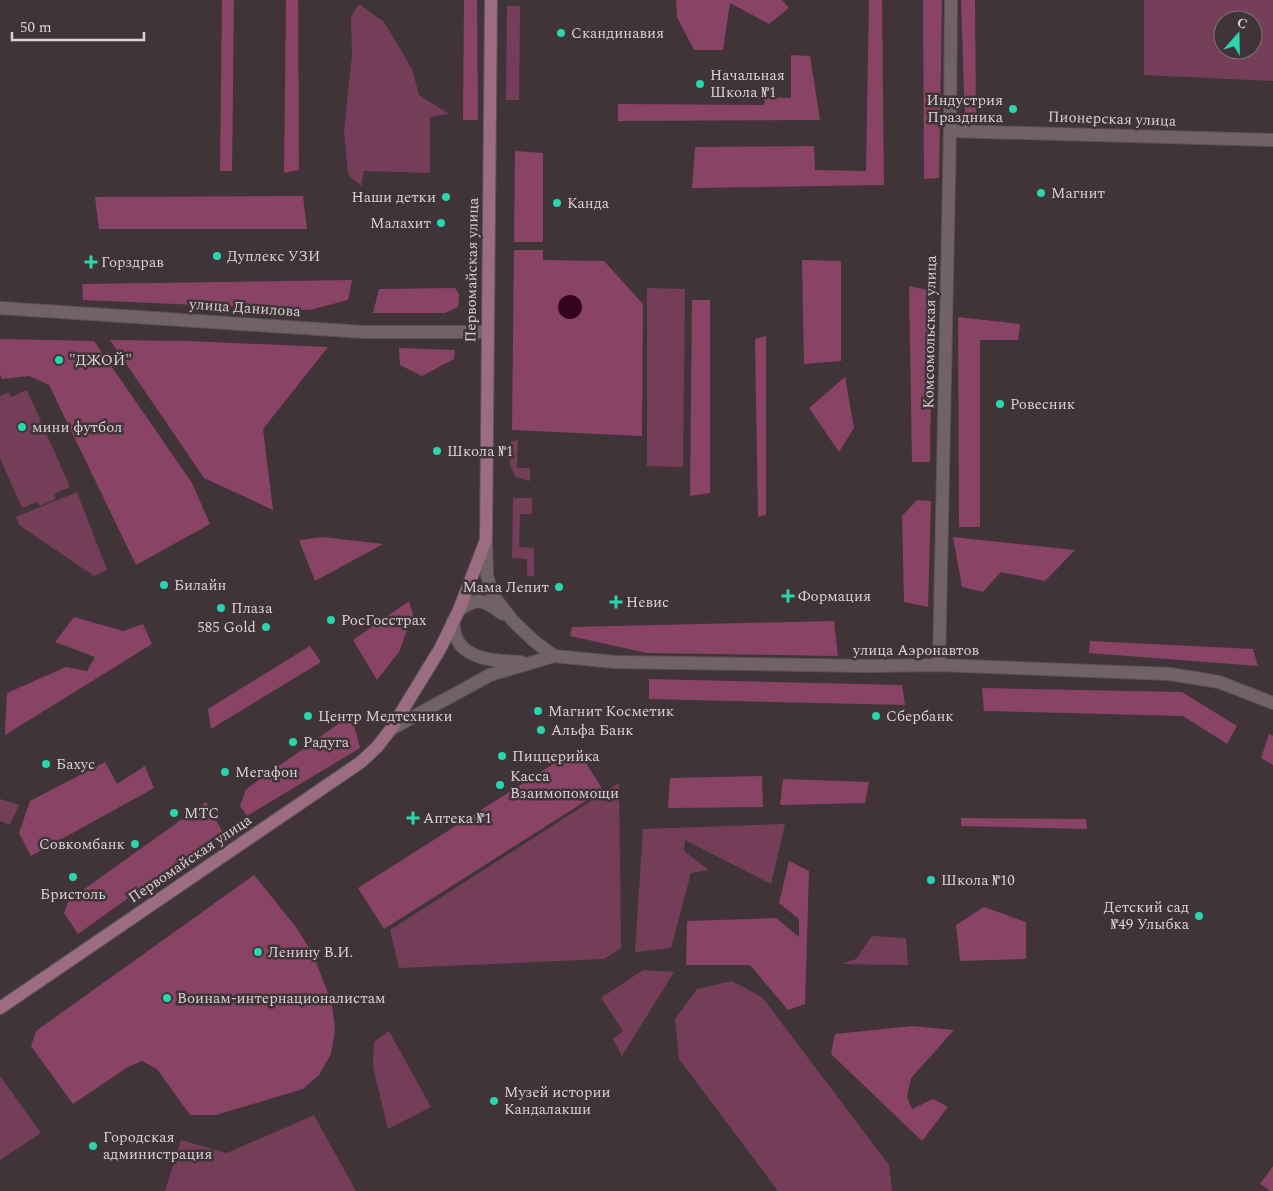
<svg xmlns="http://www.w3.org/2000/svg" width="1273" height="1191" viewBox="0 0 1273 1191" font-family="Spectral,serif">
	<rect width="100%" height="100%" fill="#403439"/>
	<!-- green -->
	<path fill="#753e58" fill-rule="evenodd" d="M1144,0H1273V81L1144,75ZM1223,20H1253V50H1223Z
		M359,4L384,22L412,69L419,95L449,114L430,117V173L364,171L361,186L348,175L344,132L352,55L351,17Z
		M507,6H520L519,100H506Z
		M647,288L685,289L683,467L647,466Z
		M27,390L70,487L54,494L56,499L40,506L37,502L22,508L0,458V396L9,392L11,397Z
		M518,440L517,468H530V481L515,477L510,464L511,441Z
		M77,492L107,570L94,576L19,525L16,517Z
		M513,498H532V514H520L519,547L534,548V577L527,575V559L512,558Z
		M619,783L621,948L604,959L399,968L390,930Z
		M0,799L19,805L10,825L0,821Z
		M785,824L771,884L685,840L684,851L709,870L691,873L671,948L635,952L643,829Z
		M872,936L906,938L908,965L842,964L856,959Z
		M643,970L674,972L622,1056L613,1039L623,1031L601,998Z
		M732,981L762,997L889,1165L892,1191H778L679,1059L675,1019L697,989Z
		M389,1031L431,1107L388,1129L373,1067L374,1042Z
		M0,1076L41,1133L0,1160Z
		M314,1115L356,1191H165L181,1140L227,1153Z"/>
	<!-- forest -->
	<path fill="#894364" d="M222,0H234L232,171H220Z
		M286,0H298L299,170L284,173Z
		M464,0H477L478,120H463Z
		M676,0H782L789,8L769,24L730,3L723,50H694L677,17Z
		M869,0H882L884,185L692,188L695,147L814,146L815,170L866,171Z
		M923,0H942L939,178L924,179Z
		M961,0H975L976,118L965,119Z
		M791,55L810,56L820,120L618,121V104L764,105L765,97L791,98Z
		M515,151L543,153V242H514Z
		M303,196L307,229H99L95,197Z
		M514,250H543V260L604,261L643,304L642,436L512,430Z
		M802,260L841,261V361L804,364Z
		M352,280L348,300L310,310L83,300L82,284Z
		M909,286L932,291L930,462H912Z
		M455,288L459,294L458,307L445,313H373L379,289Z
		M692,300H710V493L690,496Z
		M958,317L1020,324L1018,340H980V527H959Z
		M766,336V515L758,517L755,339Z
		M0,339L94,341L192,483L210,524L136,565L49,385L29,376L2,379L0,374Z
		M110,340L189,341L328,347L263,429L273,510L204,478Z
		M399,348L455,350L454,359L422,376L400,365Z
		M845,377L854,428L839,452L809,408Z
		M917,500L931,501L928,607L904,602L902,516Z
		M323,537L383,544L315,581L299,540Z
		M953,537L1075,550L1045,581L1001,572L983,592L962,587Z
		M409,601L413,614L399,652L377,680L353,640Z
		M74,617L123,631L143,624L152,644L5,735L7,693L66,667L87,671L95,657L55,642Z
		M834,621L838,656L647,653L570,636L572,627Z
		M1090,641L1253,649L1258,666L1089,653Z
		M310,646L321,662L211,729L208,709Z
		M649,679L902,685L905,705L649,699Z
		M982,688L1182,692L1237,726L1227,744L1183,716L984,711Z
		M351,715L360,748L247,816L240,806L246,789Z
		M1269,734L1273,736V765L1261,758Z
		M577,749L603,790L384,929L358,888Z
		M105,762L117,784L145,766L154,788L31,856L19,833L30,801Z
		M762,776L763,807L668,808L670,778Z
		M783,779L869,782L865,803L780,805Z
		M206,802L222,831L78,934L64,913L69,900Z
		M961,818L1086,819L1087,829L961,826Z
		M789,861L809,871L805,1004L788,1010L750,965H686L687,921L776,918L799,937V919L779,903Z
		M254,875L296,927L313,954L332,1004L335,1030L331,1054L319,1075L303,1089L216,1115H190L157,1069L142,1061L128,1067L73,1104L31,1046L36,1031Z
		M984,907L1026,922V959L960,961L956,925Z
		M913,1026L954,1030L911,1078L907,1097L912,1109L933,1099L948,1107L922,1141L831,1054L835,1034Z
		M1273,1166V1191H1270L1260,1184Z"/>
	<!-- water -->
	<path fill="#34031e" d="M558 307a12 12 0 1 1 24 0a12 12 0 1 1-24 0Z"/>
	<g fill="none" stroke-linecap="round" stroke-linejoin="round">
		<!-- street casing -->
		<g stroke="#5c5256" stroke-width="14">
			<path id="street" d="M950,131L1273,140
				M0,308L364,332H488
				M486,540L487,575L492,594L513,621L534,641L554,656
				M459,610C480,596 483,600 503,614
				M453,621C454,626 454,632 456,637C465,661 500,661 521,662
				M939,665L950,131L951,0
				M391,729L490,675L554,656L615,662L867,666L939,665L1170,674L1219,682L1273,703"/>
		</g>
		<!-- secondary casing -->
		<g stroke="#5c5256" stroke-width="14">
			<path id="secondary" d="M0,1008L361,762L377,747L391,729L440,649L459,610L486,540L491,0"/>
		</g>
		<!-- street -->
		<use href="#street" stroke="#716268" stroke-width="12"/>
		<!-- secondary -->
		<use href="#secondary" stroke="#9c6c82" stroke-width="12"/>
	</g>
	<!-- markers -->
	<g fill="#28d5ad" stroke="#403439" stroke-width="2">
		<circle cx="561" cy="33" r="5"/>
		<circle cx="700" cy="84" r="5"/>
		<circle cx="1013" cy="109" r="5"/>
		<circle cx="1041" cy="193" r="5"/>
		<circle cx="446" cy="197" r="5"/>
		<circle cx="557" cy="203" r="5"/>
		<circle cx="441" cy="223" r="5"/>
		<circle cx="217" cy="256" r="5"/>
		<path d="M88.5 254.5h5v5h5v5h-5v5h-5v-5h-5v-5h5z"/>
		<circle cx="59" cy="360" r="5"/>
		<circle cx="1000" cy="404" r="5"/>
		<circle cx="22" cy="427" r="5"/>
		<circle cx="437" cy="451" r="5"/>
		<circle cx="164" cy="585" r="5"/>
		<circle cx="559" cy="587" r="5"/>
		<path d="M785.5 588.5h5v5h5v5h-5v5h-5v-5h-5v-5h5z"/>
		<path d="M613.5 594.5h5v5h5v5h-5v5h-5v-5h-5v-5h5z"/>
		<circle cx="221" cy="608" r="5"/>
		<circle cx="331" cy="620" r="5"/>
		<circle cx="266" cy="627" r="5"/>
		<circle cx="538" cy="711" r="5"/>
		<circle cx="308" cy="716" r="5"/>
		<circle cx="876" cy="716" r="5"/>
		<circle cx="541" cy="730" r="5"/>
		<circle cx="293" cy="742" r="5"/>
		<circle cx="502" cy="756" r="5"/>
		<circle cx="46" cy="764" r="5"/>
		<circle cx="225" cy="772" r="5"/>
		<circle cx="500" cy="785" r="5"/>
		<circle cx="174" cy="813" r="5"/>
		<path d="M410.5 810.5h5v5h5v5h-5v5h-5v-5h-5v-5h5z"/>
		<circle cx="135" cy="844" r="5"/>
		<circle cx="73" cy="877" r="5"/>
		<circle cx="931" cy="880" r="5"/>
		<circle cx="1199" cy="916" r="5"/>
		<circle cx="258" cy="952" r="5"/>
		<circle cx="167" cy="998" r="5"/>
		<circle cx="494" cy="1101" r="5"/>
		<circle cx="93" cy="1146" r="5"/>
	</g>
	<g text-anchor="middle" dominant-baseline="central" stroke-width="5" stroke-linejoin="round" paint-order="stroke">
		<!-- poi labels -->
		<g font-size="15" fill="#d9d1d4" stroke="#403439" text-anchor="start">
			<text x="571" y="33">Скандинавия</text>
			<text x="710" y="75">Начальная<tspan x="710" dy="17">Школа №1</tspan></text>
			<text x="1003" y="100" text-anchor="end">Индустрия<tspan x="1003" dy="17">Праздника</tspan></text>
			<text x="1051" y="193">Магнит</text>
			<text x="436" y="197" text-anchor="end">Наши детки</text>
			<text x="567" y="203">Канда</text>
			<text x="431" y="223" text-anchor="end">Малахит</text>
			<text x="227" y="256">Дуплекс УЗИ</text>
			<text x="101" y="262">Горздрав</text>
			<text x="69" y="360">"ДЖОЙ"</text>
			<text x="1010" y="404">Ровесник</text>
			<text x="32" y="427">мини футбол</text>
			<text x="447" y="451">Школа №1</text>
			<text x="174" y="585">Билайн</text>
			<text x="549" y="587" text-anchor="end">Мама Лепит</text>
			<text x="798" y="596">Формация</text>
			<text x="626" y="602">Невис</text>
			<text x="231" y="608">Плаза</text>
			<text x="341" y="620">РосГосстрах</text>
			<text x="256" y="627" text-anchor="end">585 Gold</text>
			<text x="548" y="711">Магнит Косметик</text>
			<text x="318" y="716">Центр Медтехники</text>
			<text x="886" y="716">Сбербанк</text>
			<text x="551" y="730">Альфа Банк</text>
			<text x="303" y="742">Радуга</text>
			<text x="512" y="756">Пиццерийка</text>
			<text x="56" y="764">Бахус</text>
			<text x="235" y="772">Мегафон</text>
			<text x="510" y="776">Касса<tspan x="510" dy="17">Взаимопомощи</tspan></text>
			<text x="184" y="813">МТС</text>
			<text x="423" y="818">Аптека №1</text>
			<text x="125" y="844" text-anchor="end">Совкомбанк</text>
			<text x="941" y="880">Школа №10</text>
			<text x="73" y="894" text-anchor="middle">Бристоль</text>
			<text x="1189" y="907" text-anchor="end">Детский сад<tspan x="1189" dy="17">№49 Улыбка</tspan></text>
			<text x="268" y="952">Ленину В.И.</text>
			<text x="177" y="998">Воинам-интернационалистам</text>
			<text x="504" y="1092">Музей истории<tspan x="504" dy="17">Кандалакши</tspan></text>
			<text x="103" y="1137">Городская<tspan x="103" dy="17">администрация</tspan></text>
		</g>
		<!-- street labels -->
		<g font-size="15" fill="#d9d1d4" stroke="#403439">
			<text transform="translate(1112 119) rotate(2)">Пионерская улица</text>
			<text transform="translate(472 270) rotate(-89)">Первомайская улица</text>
			<text transform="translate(245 308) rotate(4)">улица Данилова</text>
			<text transform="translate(930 332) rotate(-89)">Комсомольская улица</text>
			<text x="916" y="650">улица Аэронавтов</text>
			<text transform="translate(190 859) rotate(-34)">Первомайская улица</text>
		</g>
	</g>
	<!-- north arrow -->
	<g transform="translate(1238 35) rotate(20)"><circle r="24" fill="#403439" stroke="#7d7377"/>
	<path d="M0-4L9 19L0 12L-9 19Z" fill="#28d5ad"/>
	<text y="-8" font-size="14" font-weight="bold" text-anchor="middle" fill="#d9d1d4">С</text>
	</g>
	<!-- scale -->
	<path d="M12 32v8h132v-8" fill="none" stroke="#d9d1d4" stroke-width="2.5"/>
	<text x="20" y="32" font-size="15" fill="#d9d1d4" stroke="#403439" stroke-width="4" paint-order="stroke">50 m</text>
</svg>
